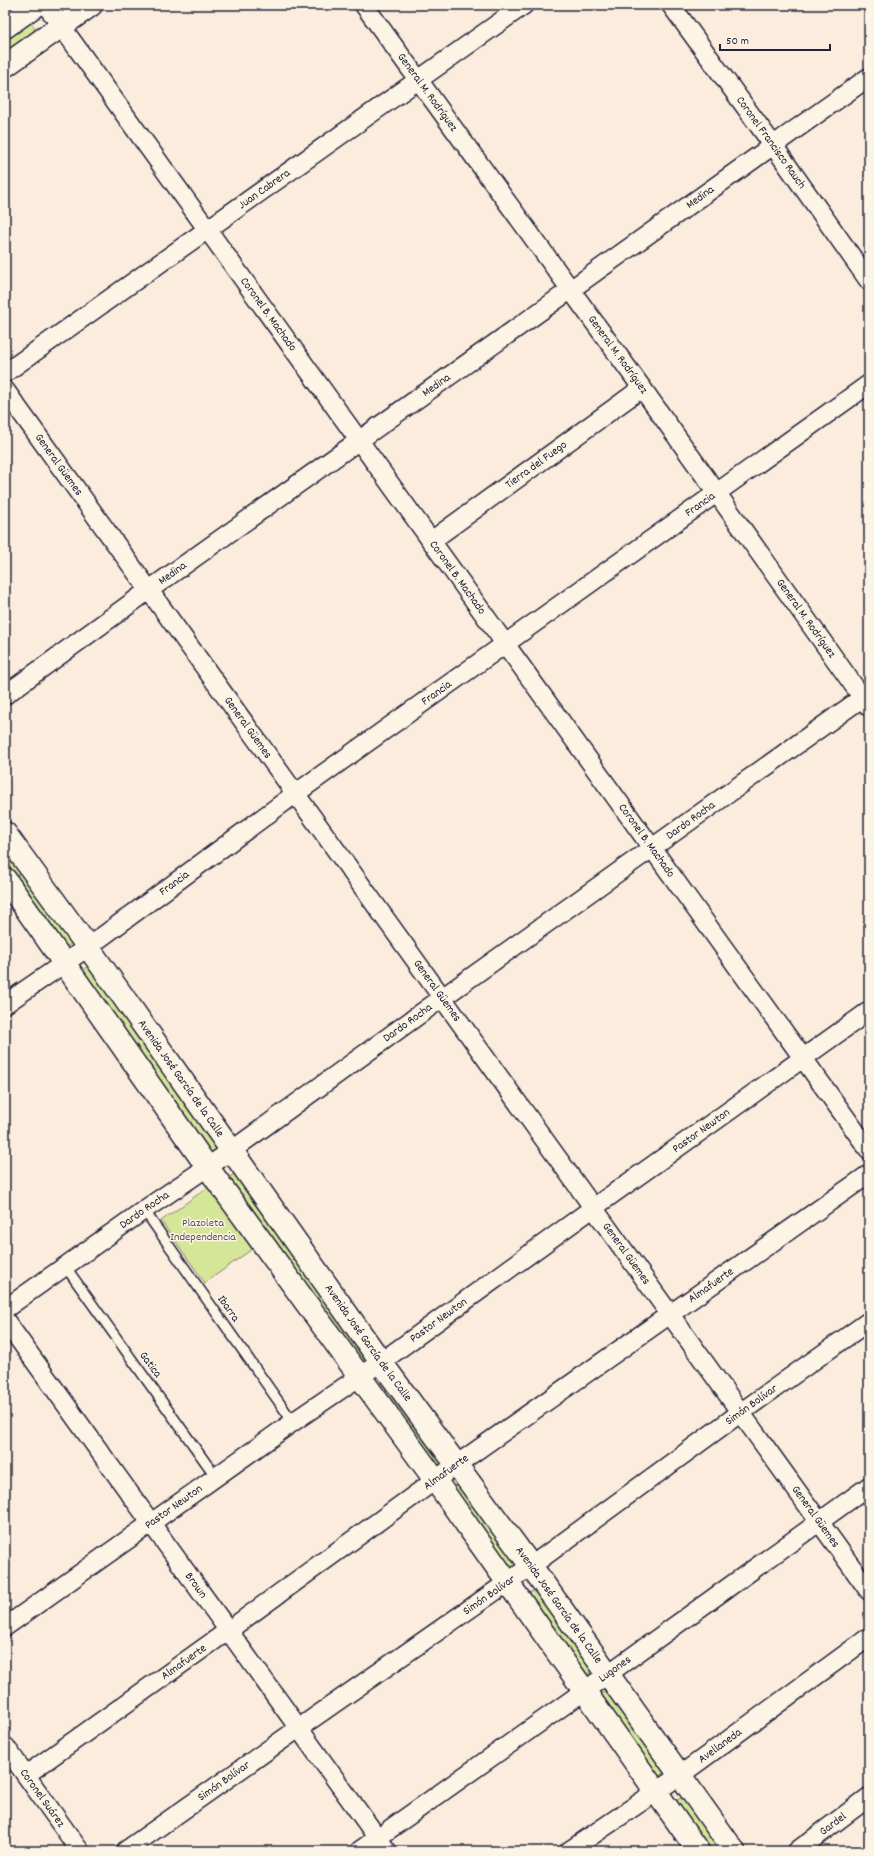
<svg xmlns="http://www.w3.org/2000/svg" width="874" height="1856" viewBox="0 0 874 1856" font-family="Dekko,sans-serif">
	<rect width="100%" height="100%" fill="#fbecde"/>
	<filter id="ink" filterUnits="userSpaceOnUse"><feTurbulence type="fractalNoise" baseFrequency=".025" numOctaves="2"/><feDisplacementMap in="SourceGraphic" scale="8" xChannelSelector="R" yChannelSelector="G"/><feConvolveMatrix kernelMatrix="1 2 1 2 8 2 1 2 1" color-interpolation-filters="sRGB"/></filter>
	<g filter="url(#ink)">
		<!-- green -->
		<path fill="#d6e699" stroke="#7c846a" d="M25,23H31L35,28L32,33L5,53V37Z
			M5,842L76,940L65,948L5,866Z
			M91,964L221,1148L210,1156L80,972Z
			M238,1171L368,1356L357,1363L227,1179Z
			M208,1187L252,1249L205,1283L161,1221Z
			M387,1379L445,1460L434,1469L376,1387Z
			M460,1481L519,1563L508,1571L449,1490Z
			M537,1588L596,1669L584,1677L526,1596Z
			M608,1689L667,1770L656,1779L597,1697Z
			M685,1795L725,1851H708L673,1803Z"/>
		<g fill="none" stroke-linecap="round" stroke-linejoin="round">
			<!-- lane casing -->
			<g stroke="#22223b" stroke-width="12">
				<path id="lane" d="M144,1210L293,1422
					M65,1266L216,1477"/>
			</g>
			<!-- street casing -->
			<g stroke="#22223b" stroke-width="21">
				<g id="street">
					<path id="s1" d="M46,5L869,1150"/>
					<path id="s2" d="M364,5L642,388L869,707"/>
					<path id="s3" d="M671,5L773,145L869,281"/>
					<path id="s4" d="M5,373L524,5"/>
					<path id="s5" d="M5,390L869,1591"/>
					<path id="s6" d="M431,541L642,388"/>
					<path id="s7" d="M5,695L149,590L869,77"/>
					<path id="s8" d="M5,1004L88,947L295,794L869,384"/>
					<path id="s9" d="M5,1309L144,1210L231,1151L442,998L869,693"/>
					<path id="s10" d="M5,1320L387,1851"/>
					<path id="s11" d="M5,1627L293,1422L381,1362L593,1208L869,1011"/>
					<path id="s12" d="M5,1746L80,1851"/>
					<path id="s13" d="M26,1775L229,1630L456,1465L869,1174"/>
					<path id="s14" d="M125,1851L299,1728L531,1566L740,1413L869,1321"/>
					<path id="s15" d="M359,1851L608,1674L869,1486"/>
					<path id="s16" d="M569,1851L679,1776L869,1637"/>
					<path id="s17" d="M797,1851L869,1797"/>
				</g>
			</g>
			<!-- secondary casing -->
			<g stroke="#22223b" stroke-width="25">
				<g id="secondary">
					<path d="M5,27L36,5"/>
					<path d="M5,66L91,5"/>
					<path id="s18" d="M5,833L88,947L381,1362L531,1566L734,1851"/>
					<path d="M5,879L208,1168L435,1480L698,1851"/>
				</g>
			</g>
			<!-- lane -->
			<use href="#lane" stroke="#fcf5e5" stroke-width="9"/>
			<!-- street -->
			<use href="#street" stroke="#fcf5e5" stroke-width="18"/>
			<!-- secondary -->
			<use href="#secondary" stroke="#fcf5e5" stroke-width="22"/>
		</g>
	</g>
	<g text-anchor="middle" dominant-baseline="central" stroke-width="3" stroke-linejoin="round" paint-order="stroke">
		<!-- street labels -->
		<g font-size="12" fill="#22223b" stroke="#fcf5e5">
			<text stroke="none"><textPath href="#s2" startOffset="108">General M. Rodríguez</textPath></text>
			<text stroke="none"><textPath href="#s3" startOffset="170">Coronel Francisco Rauch</textPath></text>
			<text stroke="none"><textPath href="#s4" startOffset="318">Juan Cabrera</textPath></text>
			<text stroke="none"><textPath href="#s7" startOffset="855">Medina</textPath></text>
			<text stroke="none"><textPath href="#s1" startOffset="381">Coronel B. Machado</textPath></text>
			<text stroke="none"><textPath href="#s2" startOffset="432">General M. Rodríguez</textPath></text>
			<text stroke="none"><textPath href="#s7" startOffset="531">Medina</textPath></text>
			<text stroke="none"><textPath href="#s5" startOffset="92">General Güemes</textPath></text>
			<text stroke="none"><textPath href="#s6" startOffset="130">Tierra del Fuego</textPath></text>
			<text stroke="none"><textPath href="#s8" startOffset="856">Francia</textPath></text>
			<text stroke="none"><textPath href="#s7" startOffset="207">Medina</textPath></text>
			<text stroke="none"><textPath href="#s1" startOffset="705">Coronel B. Machado</textPath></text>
			<text stroke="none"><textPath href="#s2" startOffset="756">General M. Rodríguez</textPath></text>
			<text stroke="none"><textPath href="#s8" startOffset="532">Francia</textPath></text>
			<text stroke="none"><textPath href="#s5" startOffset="416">General Güemes</textPath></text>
			<text stroke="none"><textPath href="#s9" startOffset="842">Dardo Rocha</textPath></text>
			<text stroke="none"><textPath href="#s1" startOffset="1029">Coronel B. Machado</textPath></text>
			<text stroke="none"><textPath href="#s8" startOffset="208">Francia</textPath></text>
			<text stroke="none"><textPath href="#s5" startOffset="740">General Güemes</textPath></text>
			<text stroke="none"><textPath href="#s9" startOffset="494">Dardo Rocha</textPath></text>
			<text stroke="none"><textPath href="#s18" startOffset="302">Avenida José García de la Calle</textPath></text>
			<text stroke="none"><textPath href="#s11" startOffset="855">Pastor Newton</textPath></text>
			<text stroke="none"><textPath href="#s9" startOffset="171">Dardo Rocha</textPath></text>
			<text stroke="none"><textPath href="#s5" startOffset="1064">General Güemes</textPath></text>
			<text stroke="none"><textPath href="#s13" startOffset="842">Almafuerte</textPath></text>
			<text transform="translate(228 1309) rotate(55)">Ibarra</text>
			<text stroke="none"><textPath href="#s11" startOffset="531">Pastor Newton</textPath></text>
			<text stroke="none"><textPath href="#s18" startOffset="626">Avenida José García de la Calle</textPath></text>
			<text transform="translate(150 1365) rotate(54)">Gatica</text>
			<text stroke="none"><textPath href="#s14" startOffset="769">Simón Bolívar</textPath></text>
			<text stroke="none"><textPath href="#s13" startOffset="518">Almafuerte</textPath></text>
			<text stroke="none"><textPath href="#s11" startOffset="207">Pastor Newton</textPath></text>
			<text stroke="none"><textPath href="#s5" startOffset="1388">General Güemes</textPath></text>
			<text stroke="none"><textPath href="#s10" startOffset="327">Brown</textPath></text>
			<text stroke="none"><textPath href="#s14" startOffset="445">Simón Bolívar</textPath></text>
			<text stroke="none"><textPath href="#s18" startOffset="950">Avenida José García de la Calle</textPath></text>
			<text stroke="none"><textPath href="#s13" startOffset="194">Almafuerte</textPath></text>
			<text stroke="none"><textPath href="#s15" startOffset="314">Lugones</textPath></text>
			<text stroke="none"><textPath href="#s16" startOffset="184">Avellaneda</textPath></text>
			<text stroke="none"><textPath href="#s14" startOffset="121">Simón Bolívar</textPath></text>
			<text stroke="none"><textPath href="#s12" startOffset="64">Coronel Suárez</textPath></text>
			<text stroke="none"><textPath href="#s17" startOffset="45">Gardel</textPath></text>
		</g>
		<!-- park labels -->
		<g font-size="12" fill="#4f5352" stroke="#fcf5e5">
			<text x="203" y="1223">Plazoleta<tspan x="203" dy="14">Independencia</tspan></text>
		</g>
	</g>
	<!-- margin -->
	<rect width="874" height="1856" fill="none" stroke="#fcf5e5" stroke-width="20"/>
	<rect x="10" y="10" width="854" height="1836" fill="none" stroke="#22223b" stroke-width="1.5" filter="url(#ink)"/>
	<!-- scale -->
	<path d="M720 44v6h110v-6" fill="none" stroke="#22223b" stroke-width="2"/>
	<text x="726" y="44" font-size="12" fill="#22223b" stroke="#fcf5e5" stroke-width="3" paint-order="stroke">50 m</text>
</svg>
